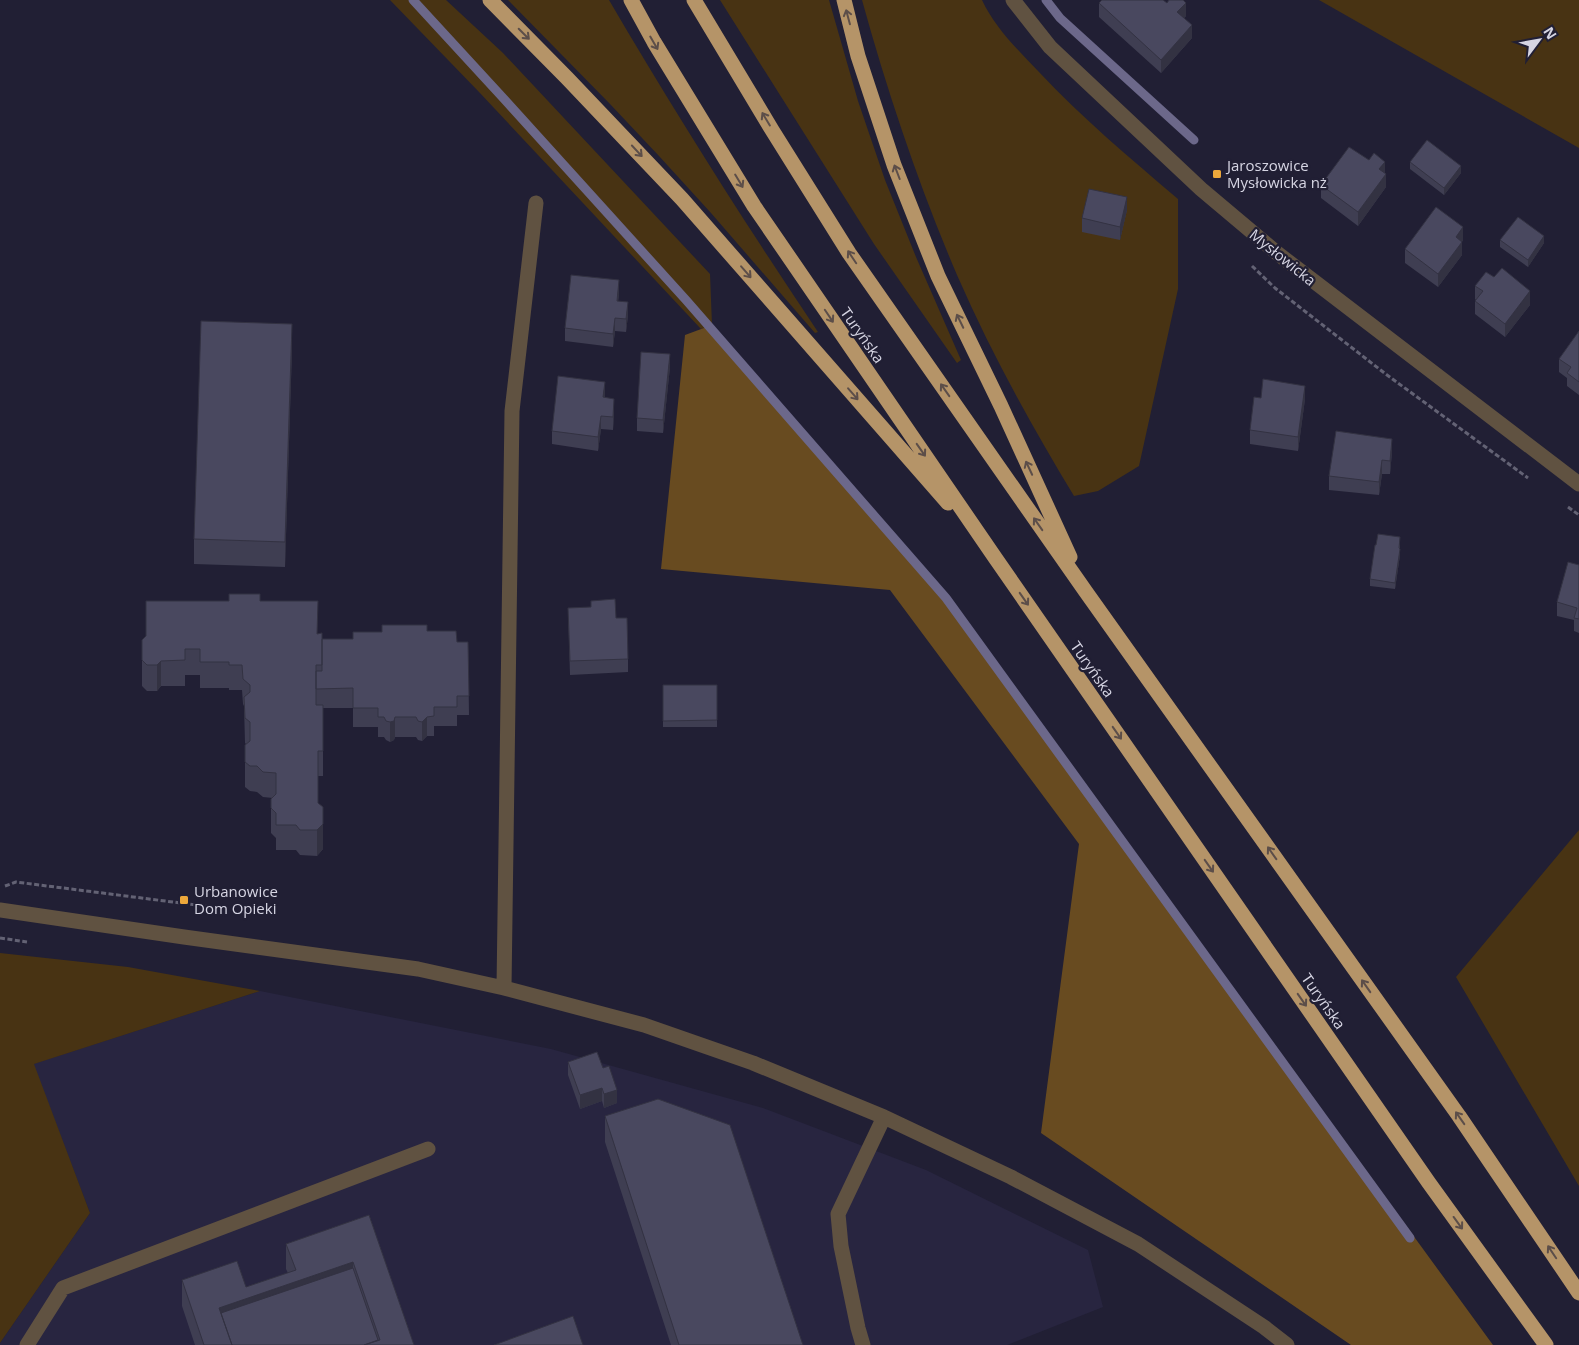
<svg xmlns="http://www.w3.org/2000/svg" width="1579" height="1345" viewBox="0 0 1579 1345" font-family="'Open Sans',sans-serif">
	<rect width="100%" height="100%" fill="#211f34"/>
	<!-- built -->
	<path fill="#282540" d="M260,991L551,1049L763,1108L926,1170L1088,1250L1103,1307L1007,1345H0V1343L90,1213L33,1064Z"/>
	<!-- green -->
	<path fill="#483313" d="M390,0H446L503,53L710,274L712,325L701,329L479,92Z
		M508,0H609C675,113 745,223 818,332L815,333L711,213L659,156L610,104Z
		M720,0H829L858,101L885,180L916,257L961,360L957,363L874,244Z
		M862,0H982C995,28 1018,50 1039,72C1082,118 1130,158 1178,199V289L1139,466L1098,491L1074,496C1031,425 990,351 957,275C919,186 888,94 862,0Z
		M1319,0H1579V148Z
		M1579,830V1186L1456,977Z
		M0,953L128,967L260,991L34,1064L90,1213L0,1343Z"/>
	<!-- forest -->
	<path fill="#684b20" d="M712,325L942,589L1493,1345H1351L1041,1133L1079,844L890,590L661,569L685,335Z"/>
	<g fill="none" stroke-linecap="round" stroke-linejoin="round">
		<!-- stream -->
		<path stroke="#6c688a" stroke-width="9" d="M413,0L505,100L686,300L946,598L1410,1238
			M1046,0L1060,18L1194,140"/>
		<!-- path -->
		<path stroke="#636274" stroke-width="3" stroke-dasharray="5 2.5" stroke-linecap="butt" d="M1252,266L1275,288L1387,375L1528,478
			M1568,507L1579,515
			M5,886L16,882L212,907
			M0,938L27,942"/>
		<!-- minor -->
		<path stroke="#605241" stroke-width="15" d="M1013,0L1050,47L1201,189L1277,253L1579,484
			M0,910L184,937L418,969L504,988L644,1025L753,1063L884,1117L1011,1177L1138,1244L1264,1327L1287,1345
			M504,988L512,411L536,203
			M27,1345L63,1288L428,1149
			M863,1345L858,1328L841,1246L838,1214L884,1117"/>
		<!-- highway -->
		<path stroke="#b59468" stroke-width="15" d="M490,0L567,78L682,199L948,503
			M631,0L654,42L754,206L996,559L1429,1183L1546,1345
			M694,0L772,130L849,253L1086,592L1459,1116L1579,1293
			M844,0L858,56L894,165L938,276L1001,406L1070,557"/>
	</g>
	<!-- wall -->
	<path fill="#3f3e52" d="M1164,1L1186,16L1184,18L1192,38L1161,73L1099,17V3Z
		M1410,162L1461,173L1444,195L1410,169Z
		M1385,173L1386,187L1358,226L1321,198V185Z
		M1127,210L1120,240L1082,232V218Z
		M1463,240L1462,242V255L1438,287L1405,263V249Z
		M1500,240L1544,243L1528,267L1500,247Z
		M1494,277L1530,305L1505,337L1475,314V301L1476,300L1475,299V286Z
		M619,294L618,301L628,315L626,332L615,331L613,347L565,341V328Z
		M1579,331V395L1567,386V378L1559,372V359Z
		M292,349L285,567L194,564V539Z
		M670,367L663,433L637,431V418Z
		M605,395V397L614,413L613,430L601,429L598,451L552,444V431Z
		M1261,398L1305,399L1298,451L1250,444V430Z
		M1392,452L1390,474H1382L1379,495L1329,490V476Z
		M1400,544V555L1395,589L1370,586V579Z
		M1579,565V633L1574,631V620L1557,616V602Z
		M260,601L318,634L322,639H353L427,631L457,642H468L469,715H457V726H434V736H427L422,741L418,740L416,737H395L394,740L390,742L386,740L384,737H378V727H353V708H323V776H318V803L323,849L317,856L300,855L296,850H276V838L271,833V799L273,798L263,797L257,792L250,791L245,787V745L246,744L245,743L244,706L243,704L242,690H229V688H200V675H185V686H161L157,691H147L142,686V640L146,636Z
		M568,608L616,618L628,659V672L570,675Z
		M663,685H717V727H663Z
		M568,1062L603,1068L617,1103L604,1108L602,1101L580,1109L568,1075Z
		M605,1116L803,1345H671L605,1142Z
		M369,1215L414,1345H195L182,1306V1280L246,1287L288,1273L286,1269V1244Z"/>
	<!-- shaded-wall -->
	<path fill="#333242" d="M1186,3V16L1177,25V12Z
		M1192,25V38L1161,73V60Z
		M1385,162V175L1379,169Z
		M1461,166V173L1444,195V188Z
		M1386,174V187L1358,226V212Z
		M1127,197V210L1120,240V227Z
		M1463,227V240L1456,250V237Z
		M1544,236V243L1528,267V260Z
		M1462,242V255L1438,287V274Z
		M619,280V294L617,314V301Z
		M1530,291V305L1505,337V324Z
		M628,302V315L626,332V319Z
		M615,318V331L613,347V334Z
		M292,324V349L285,567V542Z
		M670,354V367L663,433V420Z
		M605,382V395L603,410V397Z
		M1305,386V399L1298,451V437Z
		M614,399V413L613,430V417Z
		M601,416V429L598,451V437Z
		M1392,439V452L1390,474V461Z
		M1382,460V474L1379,495V482Z
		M1400,549V555L1395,589V583Z
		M161,661V686L157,691V665Z
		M395,717V737L394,740L390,742V722Z
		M427,717V736L422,741V722Z
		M323,824V849L317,856V830Z
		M602,1088V1101L580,1109V1095Z
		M617,1090V1103L604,1108V1094Z
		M353,1262V1287L225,1331L219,1308Z"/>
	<!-- building -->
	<path fill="#49485f" stroke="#333242" d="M1102,0H1163L1167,3L1169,0H1183L1186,3L1177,12L1192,25L1161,60L1099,3Z
		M1427,140L1461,166L1444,188L1410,162Z
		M1349,147L1369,160L1374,153L1385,162L1379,169L1386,174L1358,212L1321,185Z
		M1089,189L1127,197L1120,227L1082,218Z
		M1436,207L1463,227L1456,237L1462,242L1438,274L1405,249Z
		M1518,217L1544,236L1528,260L1500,240Z
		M1502,268L1530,291L1505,324L1475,301L1483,291L1475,286L1486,272L1494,277Z
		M571,275L619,280L617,301L628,302L626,319L615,318L613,334L565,328Z
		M201,321L292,324L285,542L194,539Z
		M1579,331V382L1567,373L1571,367L1559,359Z
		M641,352L670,354L663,420L637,418Z
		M558,376L605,382L603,397L614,399L613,417L601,416L598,437L552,431Z
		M1263,379L1305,386L1298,437L1250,430L1254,397L1261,398Z
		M1336,431L1392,439L1390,461L1382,460L1379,482L1329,476Z
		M1378,534L1400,537L1399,548L1400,549L1395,583L1370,579L1375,545H1376Z
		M1568,562L1579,565V619L1574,618L1577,608L1557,602Z
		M229,594H260V601H318L317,634L322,633V665H316V705H323V751H318V803L323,807V824L317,830H300L296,825H276V813L271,808V799L276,794V773L263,772L257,766H250L245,762V745L250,741V722L245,718L244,697L250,692V685L243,679L242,665H229V662H200V649H185V660L161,661L157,665H147L142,660V640L146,636V601H229Z
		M615,599L616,618H627L628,659L570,661L568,608L591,607V601Z
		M382,625H427V631H456L457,642H468L469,696H457V707H434V716L427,717L422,722L418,721L416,717H395L394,721L390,722L386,721L384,717H378V708H353V688L316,689V671H322V639H353V632H382Z
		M663,685H717V720L663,721Z
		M597,1052L603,1068L609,1066L617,1090L604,1094L602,1088L580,1095L568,1062Z
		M658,1099L730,1125L803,1345H679L605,1116Z
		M369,1215L414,1345H364L380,1340L353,1262L219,1308L232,1345H204L182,1280L237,1261L246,1287L296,1270L286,1244Z
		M353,1268L378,1340L364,1345H232L221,1313Z
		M573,1316L583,1345H494Z"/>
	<!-- one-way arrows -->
	<defs><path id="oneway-shaft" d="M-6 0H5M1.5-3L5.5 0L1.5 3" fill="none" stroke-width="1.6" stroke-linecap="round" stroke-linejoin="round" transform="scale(1.25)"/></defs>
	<g stroke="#5c4e49">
		<use href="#oneway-shaft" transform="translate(848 17) rotate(-105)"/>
		<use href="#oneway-shaft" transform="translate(524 34) rotate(45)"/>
		<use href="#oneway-shaft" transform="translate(654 43) rotate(60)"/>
		<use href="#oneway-shaft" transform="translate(766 119) rotate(-121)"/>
		<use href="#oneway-shaft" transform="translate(637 151) rotate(47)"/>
		<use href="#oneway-shaft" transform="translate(897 172) rotate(-111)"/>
		<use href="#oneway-shaft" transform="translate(739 181) rotate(59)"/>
		<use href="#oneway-shaft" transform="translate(852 257) rotate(-124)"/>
		<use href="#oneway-shaft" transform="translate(746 272) rotate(49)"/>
		<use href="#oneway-shaft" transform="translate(829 316) rotate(56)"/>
		<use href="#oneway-shaft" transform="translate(960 321) rotate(-116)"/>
		<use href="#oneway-shaft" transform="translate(945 390) rotate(-125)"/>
		<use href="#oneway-shaft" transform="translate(853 394) rotate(49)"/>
		<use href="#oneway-shaft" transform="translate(921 450) rotate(55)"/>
		<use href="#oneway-shaft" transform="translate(1029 468) rotate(-115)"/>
		<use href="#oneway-shaft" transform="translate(1038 524) rotate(-125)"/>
		<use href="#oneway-shaft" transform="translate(1024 599) rotate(55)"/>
		<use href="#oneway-shaft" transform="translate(1117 733) rotate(55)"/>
		<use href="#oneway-shaft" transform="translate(1272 853) rotate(-125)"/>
		<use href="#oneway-shaft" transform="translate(1209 866) rotate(55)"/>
		<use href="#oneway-shaft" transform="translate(1366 986) rotate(-125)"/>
		<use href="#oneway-shaft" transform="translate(1302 1000) rotate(55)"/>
		<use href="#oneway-shaft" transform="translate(1460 1118) rotate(-125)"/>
		<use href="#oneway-shaft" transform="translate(1458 1223) rotate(54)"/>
		<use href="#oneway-shaft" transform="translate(1552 1252) rotate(-124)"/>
	</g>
	<!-- markers -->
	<g fill="#eda83b" stroke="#211f34" stroke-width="2">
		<rect x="1212" y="169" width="10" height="10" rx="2.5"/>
		<rect x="179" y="895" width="10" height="10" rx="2.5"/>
	</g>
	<g text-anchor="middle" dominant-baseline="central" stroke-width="4.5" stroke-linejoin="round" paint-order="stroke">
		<!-- poi labels -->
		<g font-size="15" fill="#d6d5e3" stroke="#211f34" text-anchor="start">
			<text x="1227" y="165">Jaroszowice<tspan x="1227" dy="17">Mysłowicka nż</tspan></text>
			<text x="194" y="891">Urbanowice<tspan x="194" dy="17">Dom Opieki</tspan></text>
		</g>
		<!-- street labels -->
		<g font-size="15" fill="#d6d5e3" stroke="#211f34">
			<text transform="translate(1283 257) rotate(39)">Mysłowicka</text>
			<text transform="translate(863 335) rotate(55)">Turyńska</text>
			<text transform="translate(1093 669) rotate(55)">Turyńska</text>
			<text transform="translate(1324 1001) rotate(55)">Turyńska</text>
		</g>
	</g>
	<!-- north arrow -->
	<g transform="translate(1539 40) rotate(58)" stroke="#211f34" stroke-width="4" paint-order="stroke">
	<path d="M0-4L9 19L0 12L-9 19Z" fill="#d6d5e3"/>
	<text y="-8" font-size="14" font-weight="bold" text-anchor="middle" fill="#d6d5e3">N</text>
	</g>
</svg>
